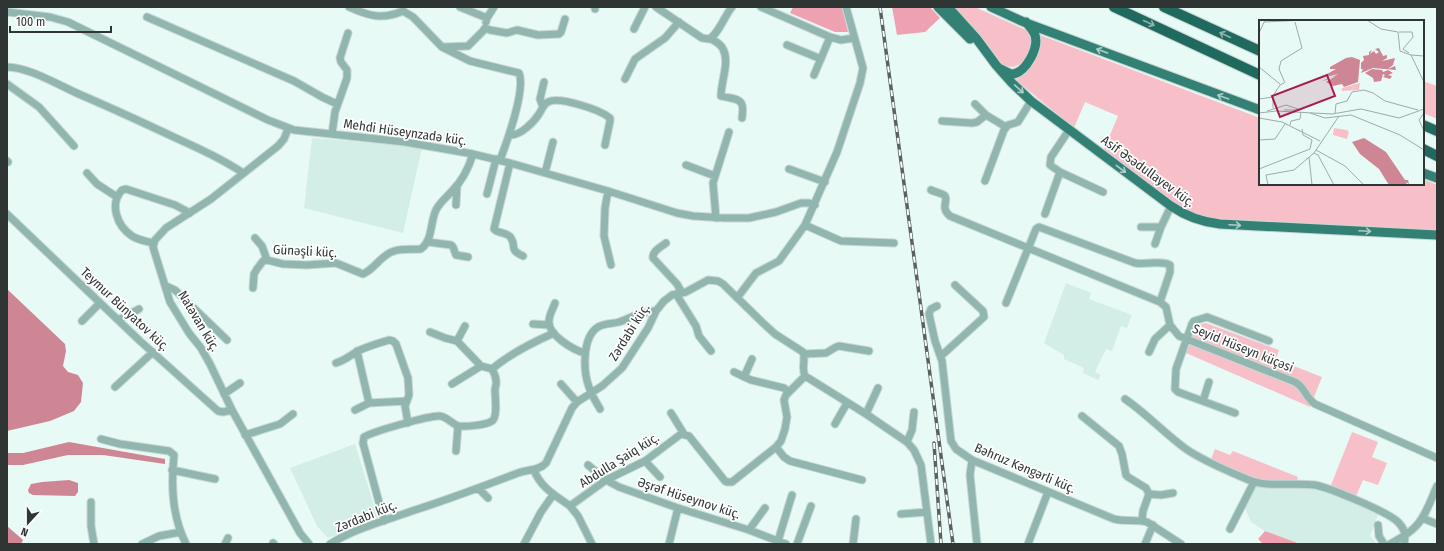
<svg xmlns="http://www.w3.org/2000/svg" width="1444" height="551" viewBox="0 0 1444 551" font-family="'Fira Sans Condensed',sans-serif">
	<rect width="100%" height="100%" fill="#e8faf6"/>
	<!-- built -->
	<path fill="#d3ede7" d="M312,138L365,142L422,148L403,233L304,208Z
		M1066,283L1091,293L1089,299L1132,315L1127,328L1121,326L1112,351L1106,349L1095,372L1101,375L1098,380L1083,373L1084,368L1064,359V355L1044,343Z
		M355,444L378,518L328,538L317,526L290,468Z
		M1256,486L1315,487L1379,512L1370,536L1377,544H1300L1265,531L1251,522L1245,508Z"/>
	<!-- green -->
	<path fill="#f7c0c9" d="M953,7H975L1026,30C1042,42 1021,77 1002,64L983,39Z
		M1040,35L1260,118V184H1423V179L1437,185V231L1357,226L1220,221L1202,217L1173,202L1104,149L1118,116L1085,102L1074,128L1016,80C1036,65 1038,60 1040,35Z
		M1423,81L1437,86V119L1423,113Z
		M1206,323L1279,350L1276,359L1322,377L1310,407L1186,353L1195,326Z
		M1352,432L1378,442L1372,457L1387,463L1378,485L1363,480L1356,496L1331,485Z
		M1215,449L1230,455L1233,451L1298,477L1297,480H1255L1211,459Z"/>
	<!-- forest -->
	<path fill="#eea2b1" d="M793,7H842L848,32H835L790,13Z
		M892,7H930L940,18L925,32L897,35Z
		M1265,531L1300,544H1263L1258,539Z"/>
	<!-- water -->
	<path fill="#cf8694" d="M7,289L65,344L66,351L63,366L68,372L78,375L83,383L81,402L74,411L50,421L7,431Z
		M69,442L165,459V464L103,455H68L23,465H7V453H23Z
		M69,480L78,483V492L75,496L33,495L29,493L28,490L31,484L42,482Z
		M7,526L23,540L21,544H7Z"/>
	<g fill="none" stroke-linecap="round" stroke-linejoin="round">
		<!-- minor casing -->
		<g stroke="#c7d7d3" stroke-width="9">
			<path id="minor" d="M349,7C369,16 382,20 403,11L413,17L442,47L470,61L519,73C526,89 507,142 500,160
				M460,7L487,18
				M656,7L702,38L709,39C718,35 725,15 732,7
				M761,7L830,37L841,40L854,38
				M595,9V7
				M7,12L50,17L68,22L268,120L294,130L405,142L473,154L510,163L608,191L677,213L693,216L725,218H749L776,212L801,203H809L815,205
				M147,17L294,81L322,97L337,104
				M486,22L487,18L494,7
				M634,29L645,7
				M711,39C715,41 721,44 723,49C730,62 721,81 721,96C739,100 745,98 742,118
				M787,45L821,59
				M443,47L468,46L483,31L485,28L490,30L507,33L517,30L538,35L559,34L561,32L565,19
				M7,67C29,67 60,86 81,95C114,109 146,124 178,139C200,149 223,159 243,173
				M814,75L830,37
				M625,79L635,59L665,38L679,22
				M7,84L39,107L74,146
				M975,104L986,115L1006,127
				M543,107L540,99L544,82
				M942,121L972,123L977,122L986,115
				M288,129L284,139L278,146L211,199L166,228L155,240L153,247L170,302L189,333L201,348L210,364L232,410L300,533L309,544
				M1069,130L1051,157L1050,165L1060,172L1103,192
				M332,134L335,112L347,78V70L341,62L340,58L348,33
				M510,135C520,136 534,122 539,114C542,110 543,104 548,102C559,96 601,110 610,118V121L605,145
				M7,161L8,162
				M510,163L494,229C498,234 508,232 511,238C517,247 508,249 523,256
				M686,165L715,176
				M789,169L825,182
				M87,173L97,184L117,197
				M545,173L553,142
				M985,181L1004,130L1008,125L1018,122L1031,101
				M931,190C935,192 941,193 944,195C950,200 939,207 950,216L1160,302L1166,307L1170,325L1179,336L1295,382C1305,387 1305,397 1315,404L1437,458
				M608,191L605,208L604,236L611,265
				M487,194L496,159
				M456,205L457,186
				M7,214L140,341L218,411L223,412L232,410
				M1045,214L1060,172
				M716,218L713,183L729,132
				M805,225L841,241L894,243
				M1141,227H1161
				M255,238L262,246L267,260
				M428,242L451,245L453,247L456,255L468,257
				M153,243C146,241 138,240 132,236C117,226 109,204 122,190L126,189L175,205L190,213
				M666,243C661,247 652,251 653,258L677,284L682,293
				M1155,244L1161,227L1171,206
				M166,286L175,290L227,340
				M253,288L254,274L257,269L263,261L267,260L283,264L307,265L336,263L363,274C372,270 377,262 385,256C395,247 409,250 421,249C433,240 430,222 436,210C440,202 447,197 452,191C462,181 469,167 473,154
				M676,294L696,326L699,336L711,351
				M737,298L756,273L779,261L805,225L837,152L860,83L863,68L846,7
				M555,303C553,309 549,315 549,321C548,335 573,350 585,353
				M1006,303L1036,229L1039,227L1135,263C1146,265 1161,260 1170,265V272L1160,302
				M937,306L931,309L929,314L935,341L942,361L951,441L956,449L972,460L1114,519C1125,522 1136,519 1147,522L1181,544
				M118,320L139,309
				M82,321L100,303
				M533,324L549,325
				M430,332L445,338L457,341L481,366L492,369C494,373 496,376 496,381C497,384 495,387 495,390C495,397 498,417 492,421C487,425 465,427 458,426L456,451
				M457,341L465,326
				M357,351L369,403L407,401
				M1149,352L1155,339L1170,325
				M804,354L826,353L836,347L839,346L869,351
				M941,356L984,317L983,311L955,285
				M336,363C346,360 349,356 358,351C368,346 379,343 389,340L393,341L396,344L408,378L409,395L405,406L408,423
				M492,369C511,353 531,343 554,333
				M734,372L751,380L784,388L789,392
				M744,377L752,359
				M452,384L481,366
				M561,384L577,402
				M115,387L153,352
				M224,394L240,383
				M1125,399C1147,414 1165,434 1186,449C1205,462 1228,471 1249,480C1268,488 1294,482 1315,485C1330,488 1388,512 1398,522C1405,529 1406,535 1404,544
				M1203,401L1209,382
				M600,409C596,402 591,394 589,387C583,371 582,337 598,327C604,323 612,324 619,322C631,318 643,310 656,311
				M355,410L369,403
				M671,413L684,434
				M1235,413L1178,392L1175,389L1176,369L1192,324L1194,321L1207,317L1269,341
				M866,414L878,388
				M1082,416L1119,446L1122,454L1126,475L1128,477L1146,488L1149,494L1143,511L1142,521
				M835,424L847,403
				M245,435L280,424L293,414
				M101,439L120,444L169,451L174,455C171,486 172,516 186,544
				M907,442L912,430L914,412
				M776,447L784,457L790,461L862,480
				M972,460L970,475L977,544
				M645,461L660,477
				M588,465L606,480L619,487L678,508L749,530L786,544
				M172,470L215,479
				M534,470C540,487 556,496 570,506
				M479,489L488,498
				M1149,494L1161,495L1173,493
				M91,502V526L94,544
				M901,514L927,512
				M1422,518L1437,524
				M384,521L363,443L364,437C374,431 428,416 439,416C446,416 451,423 458,426
				M1378,525L1379,536L1384,544
				M1230,529L1254,482
				M749,530L765,508
				M778,541L792,495
				M273,543L274,544
				M142,544L159,536L181,532
				M225,544L228,538
				M330,544C356,528 387,520 415,510C450,499 484,486 518,473C528,469 539,471 546,463L572,408L577,402L602,386L622,368L648,328L656,311L664,301L672,295L686,292L708,280L718,281L723,284L763,323L775,334L803,352C806,360 801,368 805,376L866,414L907,442L914,450L921,465L931,544
				M524,544L541,512L553,495
				M592,544L578,516L570,506L606,480L645,461L681,434L689,436L725,481L727,482H732L776,447L781,441L785,429L787,417L784,400L786,395L805,376
				M669,544L678,508
				M797,544L811,506
				M853,544L856,519
				M1028,544L1048,492
				M1145,544L1153,525
				M1390,544C1399,539 1409,534 1416,526C1426,516 1431,499 1437,486"/>
		</g>
		<!-- major casing -->
		<g stroke="#c7d7d3" stroke-width="11">
			<path id="major" d="M938,7L970,39
				M948,7L976,38L996,65L1012,83L1031,101L1171,206C1187,217 1201,222 1220,224L1437,235
				M991,7L1026,23L1260,110
				M1001,69C1005,71 1009,74 1013,74C1026,72 1039,48 1035,35C1033,30 1029,26 1026,22
				M1423,173L1437,178"/>
		</g>
		<!-- highway casing -->
		<g stroke="#c7d7d3" stroke-width="12">
			<path id="highway" d="M1114,7L1260,75
				M1164,7L1260,51
				M1423,125L1437,131
				M1423,149L1437,156"/>
		</g>
		<!-- minor -->
		<use href="#minor" stroke="#91b6af" stroke-width="7"/>
		<!-- major -->
		<use href="#major" stroke="#338074" stroke-width="9"/>
		<!-- highway -->
		<use href="#highway" stroke="#20695e" stroke-width="10"/>
		<!-- rail casing -->
		<g stroke="#596260" stroke-width="3.5">
			<path id="rail" d="M880,7L953,544
				M934,443L941,544"/>
		</g>
		<!-- rail -->
		<use href="#rail" stroke="#fff" stroke-width="2" stroke-dasharray="6" stroke-linecap="butt"/>
	</g>
	<!-- one-way arrows -->
	<defs><path id="oneway-shaft" d="M-6 0H5M1.5-3L5.5 0L1.5 3" fill="none" stroke-width="1.6" stroke-linecap="round" stroke-linejoin="round"/></defs>
	<g stroke="#90b4ae">
		<use href="#oneway-shaft" transform="translate(1149 23) rotate(25)"/>
		<use href="#oneway-shaft" transform="translate(1225 35) rotate(-155)"/>
	</g>
	<g stroke="#adccc7">
		<use href="#oneway-shaft" transform="translate(1102 51) rotate(-160)"/>
		<use href="#oneway-shaft" transform="translate(1019 89) rotate(43)"/>
		<use href="#oneway-shaft" transform="translate(1223 97) rotate(-160)"/>
		<use href="#oneway-shaft" transform="translate(1121 169) rotate(37)"/>
		<use href="#oneway-shaft" transform="translate(1235 225) rotate(3)"/>
		<use href="#oneway-shaft" transform="translate(1365 231) rotate(3)"/>
	</g>
	<g text-anchor="middle" dominant-baseline="central" stroke-width="3.5" stroke-linejoin="round" paint-order="stroke">
		<!-- street labels -->
		<g font-size="13" fill="#2e3533" stroke="#fff">
			<text transform="translate(405 132) rotate(8)">Mehdi Hüseynzadə küç.</text>
			<text transform="translate(1148 171) rotate(36)">Asif Əsədullayev küç.</text>
			<text transform="translate(305 251) rotate(3)">Günəşli küç.</text>
			<text transform="translate(125 309) rotate(43)">Teymur Bünyatov küç.</text>
			<text transform="translate(199 321) rotate(59)">Natəvan küç.</text>
			<text transform="translate(629 332) rotate(-58)">Zərdabi küç.</text>
			<text transform="translate(1243 348) rotate(22)">Seyid Hüseyn küçəsi</text>
			<text transform="translate(619 460) rotate(-32)">Abdulla Şaiq küç.</text>
			<text transform="translate(1025 468) rotate(23)">Bəhruz Kəngərli küç.</text>
			<text transform="translate(689 498) rotate(18)">Əşrəf Hüseynov küç.</text>
			<text transform="translate(366 516) rotate(-22)">Zərdabi küç.</text>
		</g>
	</g>
	<!-- overview -->
	<g transform="translate(1259 20)">
		<rect width="165" height="165" fill="#e8faf6"/>
		<path d="M101,63L100,70L83,71V68ZM75,108L88,110L90,112L88,119L74,115Z" fill="#f7c0c9"/>
		<path d="M120,28L124,36L128,35V38L123,41L136,38L134,45L129,49L136,46L137,50L114,48L102,53L104,49H102V43L105,40L104,36L110,35V32L113,30L111,34L115,31L117,34L120,32L116,29ZM93,37L101,40L99,62L85,67L83,64L74,66L67,62L78,55L67,60L63,61L79,54L68,57V54L77,49H71V47L87,38ZM113,49L123,50L124,52L129,50L134,53L129,55L133,56L131,59L124,57L126,55L124,54L122,61L115,62L114,58L106,53ZM105,118L127,132L146,160H149L150,164L147,162L148,165H130L120,149L101,134L93,122Z" fill="#cf8694"/>
		<path fill="none" stroke="#9eaba8" stroke-width="1" d="M108,0L122,9L139,12L141,31L152,35L165,62M5,2L47,0M140,12H153L154,17L144,29L150,33M0,13L6,0M152,35L165,36M0,47L21,64M26,63L20,49L22,41L43,28L36,2M0,79L14,77M14,88V76L21,65L25,63M25,90H40M8,91L27,85L42,90M0,93L17,91L73,94L102,89L140,98L165,89M51,93L66,98L92,95L141,115L165,130M76,93L77,84L88,81L93,72L105,70L114,73L126,81L159,90M165,93L160,100L165,111M0,98L23,102L61,121M31,105L32,101L41,99L42,92M0,120L16,119L26,104M57,130L86,146L105,165M50,137L53,165M0,149L51,129L53,120L44,115L43,109M9,165L7,155L35,150L55,133M75,165L59,135L55,133L80,96"/>
		<path fill="#aa184d" fill-opacity="0.15" stroke="#aa184d" stroke-width="2" d="M68,55L76,76L21,97L13,76Z"/>
		<rect width="165" height="165" fill="none" stroke="#2e3533" stroke-width="2"/>
	</g>
	<!-- border -->
	<rect width="1444" height="551" fill="none" stroke="#2e3533" stroke-width="16"/>
	<!-- north arrow -->
	<g transform="translate(28 523) rotate(201)" stroke="#ffffff" stroke-width="3" paint-order="stroke">
	<path d="M0-3L7 15L0 10L-7 15Z" fill="#2e3533"/>
	<text y="-6" font-size="11" font-weight="bold" text-anchor="middle" fill="#2e3533">N</text>
	</g>
	<!-- scale -->
	<path d="M10 26v6h101v-6" fill="none" stroke="#2e3533" stroke-width="2"/>
	<text x="16" y="26" font-size="12" fill="#2e3533" stroke="#ffffff" stroke-width="3" paint-order="stroke">100 m</text>
</svg>
